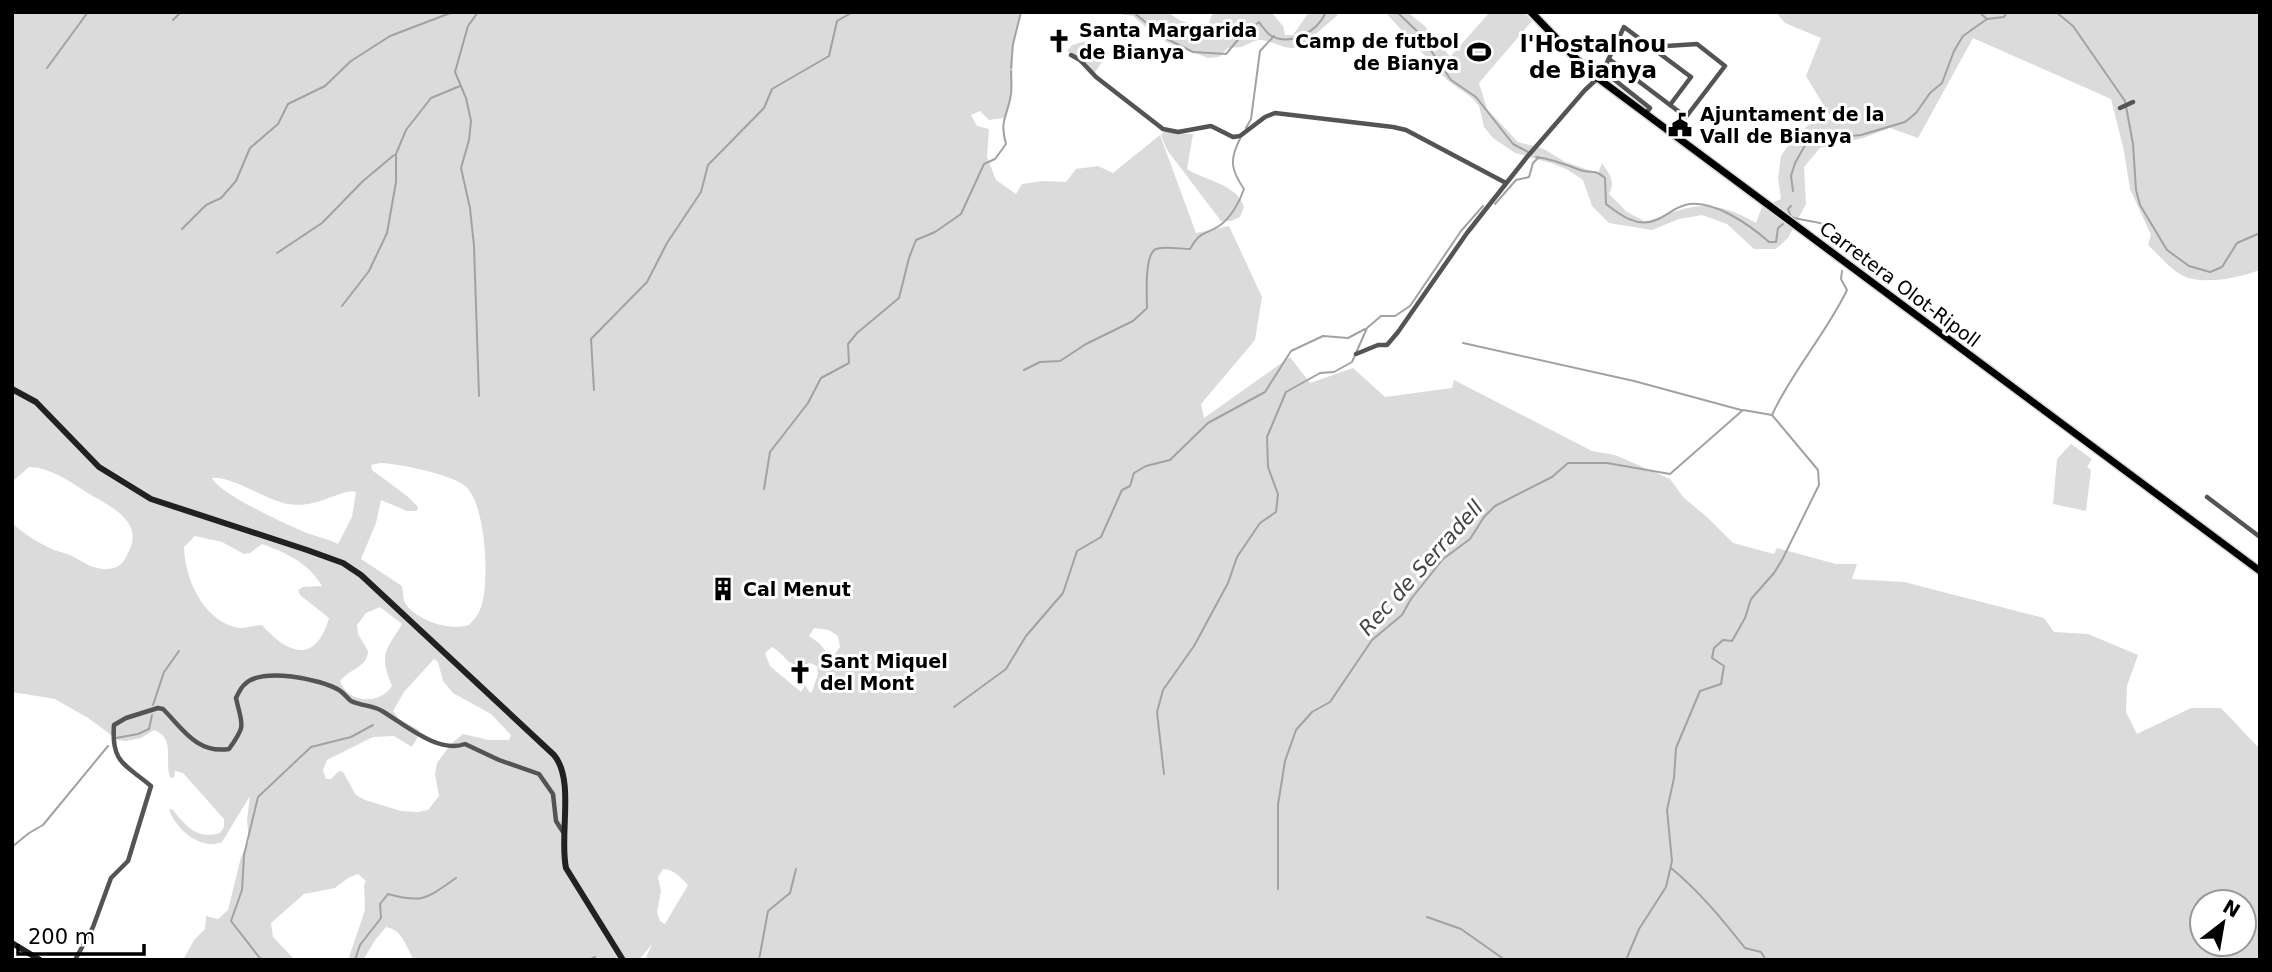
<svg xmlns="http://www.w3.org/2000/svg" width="2272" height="972" viewBox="0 0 2272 972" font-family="'DejaVu Sans',sans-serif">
	<rect width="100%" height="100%" fill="#fff"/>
	<!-- green -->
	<path fill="#dbdbdb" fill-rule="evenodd" d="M12,12H1021L1013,48L1012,92L1004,118L989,120L980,111L971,115L977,126L989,129L987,157L996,180L1016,194L1022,184L1043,181L1066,182L1076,169L1098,166L1113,173L1160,135L1196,233L1229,226L1262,297L1255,340L1201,404L1204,418L1290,357L1310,383L1353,368L1385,397L1452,388L1454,380L1592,451L1615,455L1670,479L1684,498L1707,517L1733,543L1774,554L1777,548L1836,564H1857L1852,579L1904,582L2044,618L2054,632L2088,634L2138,655L2127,686L2126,712L2137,734L2191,708H2221L2259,748L2260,960H645L652,944L639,960H414C406,947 403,930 386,927L376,939L363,960H348L365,910L364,885L366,881L358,874L348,878L335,888L304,894L271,923L273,937L295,960H183L194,940L205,929L206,916L218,919L228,910L241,857L249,841L247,820L250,796L222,842C201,851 175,829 169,809L173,810C186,826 197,840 220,833L224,827V819L183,773L175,771L174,778L170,777C164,760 176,738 154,730L141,738L126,741L118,740L88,718L55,699L12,692V523C23,533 38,543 52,549C59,552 66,553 72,556C84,562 93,570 107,569C117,569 123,564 127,555C148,520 106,505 83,490C68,480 48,467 29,467L12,482ZM381,463C400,464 451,474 465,486C486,503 490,582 481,607C479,614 474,620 469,625C449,631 417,621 405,603C403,598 403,592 402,586L361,559L376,523L381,500L407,511H417L418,507L407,496L372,470L371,465ZM212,478C230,475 266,500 288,504C316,508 329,495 352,491L356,492L352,517L338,544C329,539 318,537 307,533C288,525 219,494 212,478ZM195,536L222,542L244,554L250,553L262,544C285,552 310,564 322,586L303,587L298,590L300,595L329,618C316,664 288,655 262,625C253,625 243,630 234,627C202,617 185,579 184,547ZM380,607L402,624C385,652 379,654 392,686C380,705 348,704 340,681C349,669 368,667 368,651L358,634L357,625L366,613ZM814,628L829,630L838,636L840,647L834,655H829L819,643L809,636ZM772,647C789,657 787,670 810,663L817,666L818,674L812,692L810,693L805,685L801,692L770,666L765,653ZM434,659L438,662L443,681L453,693L491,714L511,735L509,740H489L463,734L451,744L437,763L435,774L439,796L428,810L417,812L401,811L365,800L356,795L343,772L339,771L331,779H326L323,770L327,760L373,737L394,736L412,747L419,735V730L399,719L393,711L404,692ZM663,869C674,869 681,878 688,885L665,924L660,921L657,912L661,891L658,877ZM2202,902H2244V944H2202Z
		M1106,12H1168L1179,20L1206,30L1213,12H1271L1283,26L1285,35H1293L1309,12H1341L1301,47C1286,51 1276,42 1262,40C1253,39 1247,46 1240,47C1236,48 1232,47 1228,48L1219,57L1208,58L1168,43L1148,29L1133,16Z
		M1385,12H1407L1425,26L1431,36L1442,46L1450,57L1490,12H1524L1532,21L1479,83L1487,109L1518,142L1544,149L1565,162L1598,173L1602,163C1609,174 1616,181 1609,194L1627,212L1646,222C1692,204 1711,197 1756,223L1762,207L1781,199L1778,178L1781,156L1790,143L1808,125L1832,119L1806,76L1821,38L1785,23L1776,12H2260V270C2240,277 2214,283 2193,279C2176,277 2160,256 2148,245L2151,235L2130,189L2124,151L2111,99L1973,38L1918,138L1890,128L1863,138L1820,148L1804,167L1806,204L1788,238L1776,249H1754L1727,224L1702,215L1679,219L1652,230L1609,223L1592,206L1583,180L1568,170L1554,164L1515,153L1493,138L1484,127L1479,106L1471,97L1447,80Z
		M1086,41L1103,60L1094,74L1079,58L1067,51L1072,45Z
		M1164,132L1193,134L1187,169C1206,181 1237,184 1244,207L1240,217L1231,221H1221L1167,150L1161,135Z
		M2071,444L2092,459L2087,467L2091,470L2086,511L2053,504L2057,459Z"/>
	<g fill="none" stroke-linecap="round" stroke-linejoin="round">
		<!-- stream -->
		<path stroke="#a2a2a2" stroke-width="2" d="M478,12L468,26L455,72L466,98L471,121L469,140L461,168L470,208L474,246L479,396
			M1133,12L1165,38L1193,52L1226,54L1241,36L1259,22C1262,26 1266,32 1270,35C1291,47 1317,32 1326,12
			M1397,12L1419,33L1451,80L1476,97L1513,144L1528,152
			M1979,12L1987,19L2004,17L2007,12
			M2056,12L2073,26L2125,101L2133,144L2136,190L2140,205L2167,250L2189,266L2210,272L2222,267L2237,243L2260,233
			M173,20L181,12
			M47,68L88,12
			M1011,68L1013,44L1021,12
			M1246,128L1251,119L1260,51L1274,36
			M1536,157C1552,159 1565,164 1580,170C1592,174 1593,168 1605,178L1606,204C1620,215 1637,228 1656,220C1666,216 1674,208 1685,205C1712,198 1750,225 1769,242H1776L1778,228L1783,224
			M1793,191L1791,176L1795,163L1807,142L1821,133L1827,132L1841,137L1861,135L1905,122L1916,113L1930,93L1942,83L1954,51L1963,36L1987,19
			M1495,204L1516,180L1529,177L1533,163L1539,157
			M1791,206L1788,209L1791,217C1817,225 1838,217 1845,252
			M182,229L206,205L221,198L236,181L250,148L278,124L288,104L325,86L351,61L390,36L453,12
			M277,253L322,223L363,181L394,155
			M342,306L369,271L387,233L396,182V154L406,130L431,98L460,86
			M1463,343L1634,381L1741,410
			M1024,370L1040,362L1060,361L1086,344L1133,321L1147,308C1147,296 1144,254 1156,249C1165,246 1180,249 1190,249C1201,230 1203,236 1219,226C1231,218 1240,201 1244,189C1231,170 1229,160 1240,139
			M594,390L591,339L647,282L667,243L701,192L708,165L764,108L772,89L829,56L837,21L853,12
			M764,489L770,452L808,403L821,378L849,363L848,344L857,333L899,298L909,258L916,240L935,232L961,214L984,164L995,159L1006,144C999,119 1008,116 1011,94C1012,87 1011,79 1011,71
			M153,705L164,672L179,651
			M954,707L1006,669L1026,636L1063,593L1077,551L1101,537L1122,490L1130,486L1134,473L1146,466L1170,460L1208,423L1265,392L1291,351L1323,336L1348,338L1365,329
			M116,738L138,734L149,729L152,715
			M1164,774L1157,712L1163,690L1194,646L1228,583L1237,557L1260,523L1276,512L1278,494L1268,467L1267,437L1286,392L1320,373L1334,372L1352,362L1367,328L1381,316H1395L1410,306L1461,231L1483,206
			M12,847L29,833L43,825L108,746
			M1671,868C1700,892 1722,919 1745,948L1761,952L1766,960
			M1278,889V805L1285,761L1296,730L1312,712L1330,702L1372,640L1402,615L1411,599L1443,559L1470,539L1484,517L1495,506L1552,477L1568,463H1607L1670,474L1743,410L1772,415
			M1427,917L1461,929L1505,960
			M264,960L259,957L231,921L242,890L244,855L258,797L311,747L351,737L373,725
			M355,960L360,945L381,918L380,904L388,894C424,904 427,898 456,878
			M589,960L595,957
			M759,960L768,911L790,893L796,869
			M1626,960L1639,929L1666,887L1672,861L1667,810L1674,778L1676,748L1700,691L1721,684L1724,666L1712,658L1714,648L1723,640L1732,641L1745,618L1751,599L1774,573L1782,560L1819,485L1818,470L1772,415C1792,371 1826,334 1847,290L1841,279L1842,271"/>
		<!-- primary casing -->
		<g stroke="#dbdbdb" stroke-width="10">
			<path id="primary" d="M1531,12L1584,67L1599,79L2260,571"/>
		</g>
		<!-- street -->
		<path stroke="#545454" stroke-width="4.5" d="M1071,55L1080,60L1096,77L1163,129L1178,132L1211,126L1233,137L1240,136L1265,117L1275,113L1393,127L1406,130L1506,183
			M1573,59L1576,66L1594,81
			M1609,59L1686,117L1725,66L1697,44L1651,47
			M1580,60L1602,70L1650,108L1646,113
			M1599,79L1624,27L1691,77L1670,105
			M2120,108L2133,102
			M1356,354L1378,345H1387L1398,332L1467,233L1527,157L1585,90L1598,78
			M2207,497L2260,537
			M75,960L93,927L111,878L128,861L151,786C125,764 111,763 114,725L126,718L158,708L163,709C183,729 197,754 229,749C247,724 242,726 236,698C238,694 241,687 245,684C263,667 320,679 339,690C344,693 347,698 351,701C361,706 373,705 382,711C404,724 438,754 465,744L499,760L539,774L553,794L556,821L563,832"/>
		<!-- secondary -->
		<path stroke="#212121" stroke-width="6" d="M12,389L36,402L99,467L151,499L307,550L343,563L361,575L554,755C575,780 559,836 566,868L623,960
			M12,943L40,960"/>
		<!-- primary -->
		<use href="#primary" stroke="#000" stroke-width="7"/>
	</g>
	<!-- icons -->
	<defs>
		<g id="church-bare" transform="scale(1.89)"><path d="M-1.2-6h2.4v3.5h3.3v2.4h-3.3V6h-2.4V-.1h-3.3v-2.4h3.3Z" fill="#000" stroke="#fff" stroke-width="2.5" paint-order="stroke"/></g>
		<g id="stadium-bare" transform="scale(1.89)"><path d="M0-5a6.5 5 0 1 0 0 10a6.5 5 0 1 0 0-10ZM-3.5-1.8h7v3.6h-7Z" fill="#000" stroke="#fff" stroke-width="2.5" paint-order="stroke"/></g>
		<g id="civic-bare" transform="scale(1.89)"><path d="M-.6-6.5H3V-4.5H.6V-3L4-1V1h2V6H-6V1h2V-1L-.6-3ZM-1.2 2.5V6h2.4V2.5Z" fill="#000" stroke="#fff" stroke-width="2.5" paint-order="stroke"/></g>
		<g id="building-bare" transform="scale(1.89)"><path d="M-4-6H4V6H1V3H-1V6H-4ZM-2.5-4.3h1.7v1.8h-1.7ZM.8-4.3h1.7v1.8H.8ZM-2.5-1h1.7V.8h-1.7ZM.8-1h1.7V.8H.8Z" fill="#000" stroke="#fff" stroke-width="2.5" paint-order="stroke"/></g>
	</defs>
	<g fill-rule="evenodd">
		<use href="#church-bare" x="1059" y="41"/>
		<use href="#stadium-bare" x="1479" y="52"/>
		<use href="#civic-bare" x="1680" y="125"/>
		<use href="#building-bare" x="723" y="589"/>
		<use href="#church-bare" x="800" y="672"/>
	</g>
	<g text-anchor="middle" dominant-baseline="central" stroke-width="6" stroke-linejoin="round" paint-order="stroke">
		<!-- poi labels -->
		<g font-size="19" font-weight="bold" fill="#000" stroke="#fff" text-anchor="start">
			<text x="1079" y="30">Santa Margarida<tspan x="1079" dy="22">de Bianya</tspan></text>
			<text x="1459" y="41" text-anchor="end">Camp de futbol<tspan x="1459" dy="22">de Bianya</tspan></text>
			<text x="1700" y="114">Ajuntament de la<tspan x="1700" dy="22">Vall de Bianya</tspan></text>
			<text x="743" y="589">Cal Menut</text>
			<text x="820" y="661">Sant Miquel<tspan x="820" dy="22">del Mont</tspan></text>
		</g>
		<!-- street labels -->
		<g font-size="19" fill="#000" stroke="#fff">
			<text transform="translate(1900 284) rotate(37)">Carretera Olot-Ripoll</text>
		</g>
		<!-- water labels -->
		<g font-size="21" font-style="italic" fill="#434343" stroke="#fff">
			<text transform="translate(1421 568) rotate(-48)">Rec de Serradell</text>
		</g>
		<!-- quarter labels -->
		<g font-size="23" font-weight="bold" fill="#000" stroke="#fff">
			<text x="1593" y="44">l'Hostalnou<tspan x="1593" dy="26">de Bianya</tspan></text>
		</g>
	</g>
	<!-- border -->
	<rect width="2272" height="972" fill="none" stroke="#000000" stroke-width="28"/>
	<!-- north arrow -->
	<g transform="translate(2223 923) rotate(31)"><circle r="33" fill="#ffffff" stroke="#999999" stroke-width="2"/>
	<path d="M0-5L12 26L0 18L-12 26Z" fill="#000000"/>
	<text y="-10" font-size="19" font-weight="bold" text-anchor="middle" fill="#000000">N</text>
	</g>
	<!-- scale -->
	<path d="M18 944v10h126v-10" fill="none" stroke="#000000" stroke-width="3.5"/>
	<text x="28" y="944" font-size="21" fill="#000000" stroke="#ffffff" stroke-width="5" paint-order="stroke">200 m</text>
</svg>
